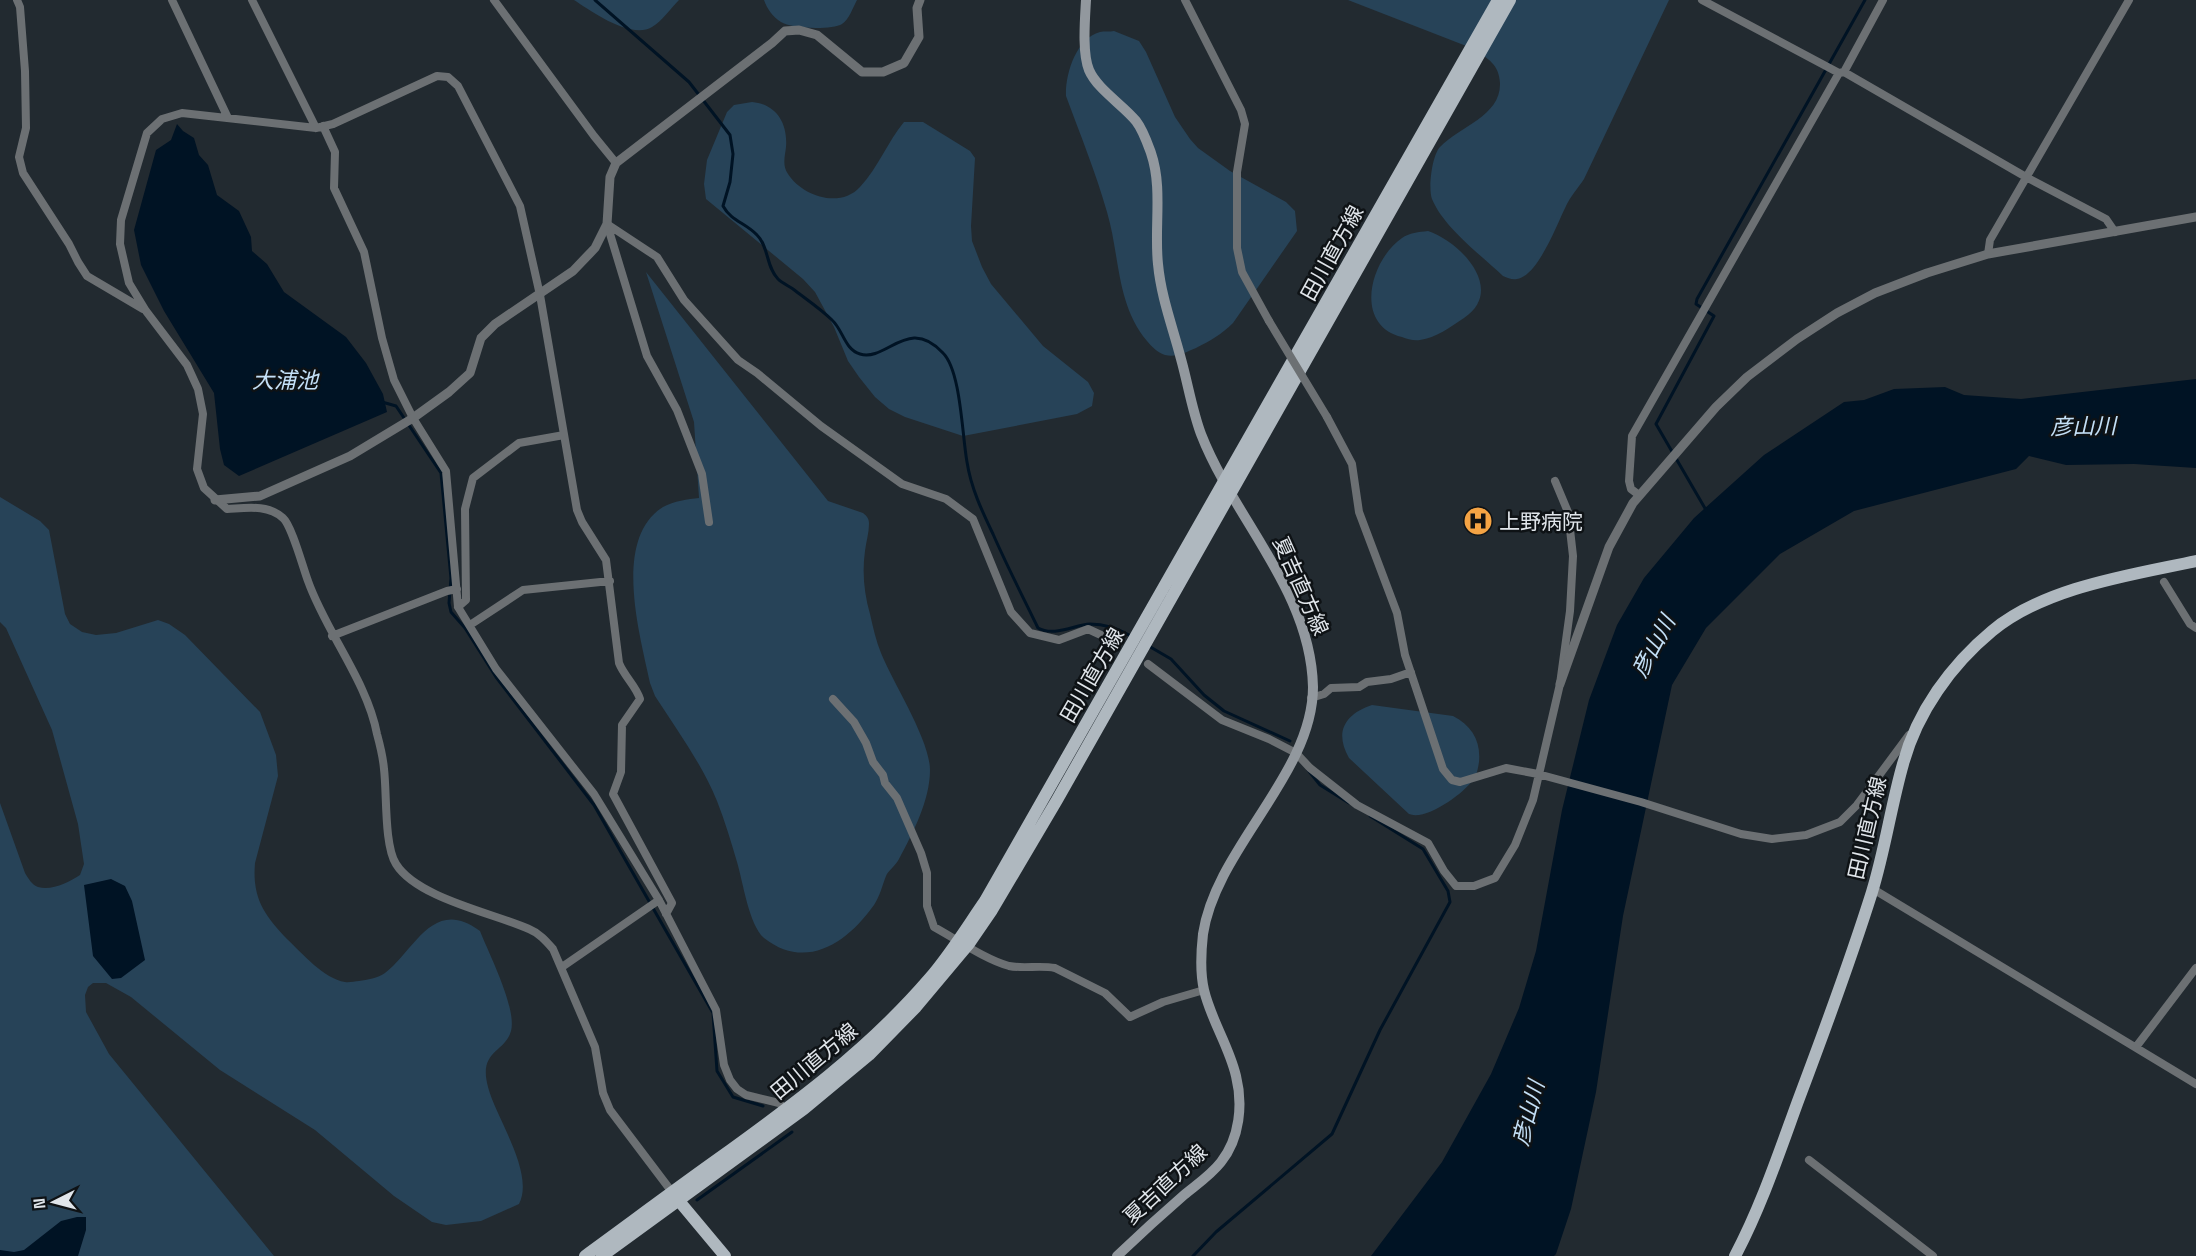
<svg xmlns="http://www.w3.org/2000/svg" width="2196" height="1256" viewBox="0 0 2196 1256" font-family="'Space Grotesk','Noto Sans JP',sans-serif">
	<rect width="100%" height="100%" fill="#222a30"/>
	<!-- green -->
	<path fill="#274358" d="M574,0H679C671,8 662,21 652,27C631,40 591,11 574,0Z
		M764,0H857C853,7 849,20 842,24C832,30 791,29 781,22C773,17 767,9 764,0Z
		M1348,0H1669L1584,179C1578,188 1570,197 1566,206C1557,224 1538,276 1517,279C1512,280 1508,278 1503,276C1481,255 1444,228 1432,199C1428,189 1432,155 1440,147C1460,126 1501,116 1500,83C1499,64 1488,59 1474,49Z
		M1114,31L1139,41L1146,52L1175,117L1190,139L1198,148L1230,171L1286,202L1295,211L1297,231L1233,323C1222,334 1210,341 1196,348C1186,352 1176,358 1165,355C1158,353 1152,347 1147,341C1116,304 1120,256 1107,212C1096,173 1080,134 1066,96C1065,75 1076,38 1100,32C1104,31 1110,32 1114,31Z
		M752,102C776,104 788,123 786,147C785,156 782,166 788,174C802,196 840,209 860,187C878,168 888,141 904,122H923L970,151L975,158L971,226L972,241L982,267L991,284L1043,346L1088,382L1094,393L1092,406L1077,414L963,436L905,417L889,409L875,397L859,377L848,361L834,327L815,292L803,279L706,199L704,184L707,160L727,112L734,105Z
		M1428,231C1461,242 1506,290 1464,318C1450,327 1436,338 1420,340C1414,341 1407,339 1402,337C1353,325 1370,260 1402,238C1409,233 1419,232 1428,231Z
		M646,272L828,501L863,513C867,516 869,519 869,524C869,533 866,542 865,551C862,572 864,593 870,614C873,627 876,641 881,653C893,683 930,740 930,770C930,800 913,833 899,859C896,865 888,871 886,876C882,886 880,896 874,905C847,943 806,971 764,938C749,925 743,882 737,862C731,842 725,821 717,801C702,764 677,730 655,696L650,683C640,635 612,539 663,507C674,501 688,499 699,498L694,422Z
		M0,497L40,521L49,530L65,614L70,624L82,632L96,635L116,633L158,620L169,624L185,635L260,712L276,755L278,776L255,863C252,898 264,915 287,939C302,953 324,979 345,982C349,983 355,981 359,981C367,980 378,978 385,973C415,950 433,896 480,931C489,954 517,1008 511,1031C505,1053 478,1050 488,1087C496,1118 535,1173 519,1204L481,1221L446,1225L432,1222L394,1196L315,1130L220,1070L131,997L106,983H93L88,987L85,995L86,1012L109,1054L274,1256H0V803L25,873C28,878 32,885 38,887C52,891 69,882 80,875L84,864L78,824L52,730L6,628L0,622Z
		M1372,705L1453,716C1472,726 1481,741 1479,762C1478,768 1477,775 1473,780C1463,794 1426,821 1409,814L1349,758C1334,732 1345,714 1372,705Z"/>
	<!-- water -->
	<path fill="#001324" d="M177,124L183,131L194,138L199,155L208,165L217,195L239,211L251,237L252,251L267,264L284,292L346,337L366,363L383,394L387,412L239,476L224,465L220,449L214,393L164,311L141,265L134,230L156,150L171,140Z
		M2196,379V468L2134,464L2066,465L2029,456L2016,469L1854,511L1780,554L1706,628L1672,685L1623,916L1596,1092L1571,1209L1556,1254L1554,1256H1371L1442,1162L1491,1074L1519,1008L1536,951L1562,810L1589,700L1617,625L1644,578L1694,518L1764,455L1844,402L1864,400L1894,389L1945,387L1964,395L2021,399Z
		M111,879L125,886L132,901L145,960L121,978L112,979L93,956L84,885Z
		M77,1217H86V1230L78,1256H0V1250L14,1252L24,1250L61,1221Z"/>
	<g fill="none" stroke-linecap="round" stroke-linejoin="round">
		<!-- stream -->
		<path stroke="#001324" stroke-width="3" d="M595,0L689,82L730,135L733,154L730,182L723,206C731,221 746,223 757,235C769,247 766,267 778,279C782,283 789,286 793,289C806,299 821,309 832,320C843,330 845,350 860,354C887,362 908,315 943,353C961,371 962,435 967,462C971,488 982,511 993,534C1007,566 1023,597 1038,628C1054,637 1074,625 1090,624C1105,624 1119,629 1131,636
			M382,402L396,406L441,473L451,578L449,603L451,612L465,628L496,677L594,805L713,1013L717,1071L733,1097L763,1106
			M1706,510L1656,424L1714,316L1696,304L1697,299L1865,0
			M1147,645L1171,659L1204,695L1224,711L1290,741
			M1308,770L1320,785L1349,803
			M697,1200L792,1132
			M1193,1256L1216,1232L1332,1134L1380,1030L1450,902L1448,891L1423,849L1370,816"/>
		<!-- minor -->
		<path stroke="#6c7073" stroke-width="8" d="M17,0L20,7L25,71L26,128L19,157L23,173L69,244L78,262L87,276L143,309
			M172,0L228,118
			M252,0L316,128
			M494,0L594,136L616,163
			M1185,0L1241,110L1245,124L1237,172V248L1242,272L1269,321
			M1702,0L1839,73L1844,72L2026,177L2106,219L2115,232
			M1844,72L1883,0
			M323,126L335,152L334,188L364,252L382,338L394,380L413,418L446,471L458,607L496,669L594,794L659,900L716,1010L724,1065L730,1080L737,1089L746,1095L779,1103L786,1110
			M607,224L657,257L684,300L738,360L757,373L821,426L902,484L946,499L973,519L1011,612L1030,633L1059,640L1088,629L1116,642
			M607,224L647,356L677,410L702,474L709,522
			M1988,254L1990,240L2129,0
			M1327,417L1352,464L1359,512L1397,613L1405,655L1443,769L1452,780L1460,782L1506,768L1538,774L1641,802L1741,834L1772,839L1806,835L1840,822L1857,805L1909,735
			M1639,495L1631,489L1629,481L1632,436L1839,73
			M2164,582L2190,624L2196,628
			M458,607L466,600L465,509L473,478L519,443L564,435
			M470,625L523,590L610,581
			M332,636L447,591L457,589
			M1148,664L1222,720L1269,739L1296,753L1310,768L1357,805L1428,843L1444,871L1456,886H1474L1495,878L1515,845L1533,800L1560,684L1570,611L1573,556L1568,512L1555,481
			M1311,698L1324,694L1331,688L1359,687L1367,682L1391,679L1411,672
			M833,699L854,722L866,743L873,762L883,775L885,783L897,798L921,853L927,873V906L934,927C956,939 986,960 1009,966C1024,969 1040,965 1055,968L1105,993L1130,1017L1163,1002L1204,990
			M1873,889L2196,1084
			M666,914L672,903L613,794L621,772L622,725L640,699C636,686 624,676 619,663L606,560L582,522L577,510L540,295L520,206L458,86L448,77L437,76L333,124L316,128L182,113L162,119L147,133L121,220L120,244L129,283L146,311L187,365L198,389L203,414L197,469L204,488L227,509C246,508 268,504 283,518C292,526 303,568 308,581C326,632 367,681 377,734C380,745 383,757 384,769C387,793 384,845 396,864C417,898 493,913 529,929C539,933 546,941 553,949L595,1047L603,1093L610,1110L672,1192
			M562,967L659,900
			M2136,1047L2196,968
			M1809,1160L1933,1256"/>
		<!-- tertiary -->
		<path stroke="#6c7073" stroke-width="9" d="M215,500L260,496L350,456L413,418L449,392L470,373L481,338L495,324L573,271L595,248L607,224L610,177L616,163L772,43L785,31L799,30L817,35L862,72H883L904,63L919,37L917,8L920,0
			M1560,684L1609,547L1633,503L1716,407L1747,377L1797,339L1837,313L1875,293L1927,273L1988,254L2196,217"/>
		<!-- secondary -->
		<path stroke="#92989e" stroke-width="10" d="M1086,0C1085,19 1082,53 1089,70C1097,89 1123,105 1136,121C1143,130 1147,142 1151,153C1163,188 1154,228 1158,264C1161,297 1173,328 1181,359C1188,384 1192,410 1201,434C1234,519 1311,591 1313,687C1313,774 1216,848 1203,934C1201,952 1200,973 1204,990C1211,1020 1229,1046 1236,1076C1243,1104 1240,1138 1221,1162C1211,1175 1196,1185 1184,1195C1161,1215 1139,1235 1117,1256"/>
		<!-- primary -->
		<path stroke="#afb8bf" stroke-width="12" d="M674,1195L725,1256
			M585,1256C629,1224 673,1191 718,1159C793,1105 868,1050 929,979C950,955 967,927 985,901L1498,0
			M602,1256L804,1109L869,1055L916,1007L968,945L992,910L1057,800L1510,0
			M1735,1256C1761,1207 1779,1153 1798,1101C1824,1032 1850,962 1872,892C1885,850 1891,806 1903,764C1917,712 1951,665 1992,631C2045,587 2131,575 2196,561"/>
		<!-- minor-bridge -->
		<path stroke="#6c7073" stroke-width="8" d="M1269,321L1327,417"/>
	</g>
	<!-- icons -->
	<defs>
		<g id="hospital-disc" transform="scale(1.5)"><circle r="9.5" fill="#f4a344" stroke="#0e1215"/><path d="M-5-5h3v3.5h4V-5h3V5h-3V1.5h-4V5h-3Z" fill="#111"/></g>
	</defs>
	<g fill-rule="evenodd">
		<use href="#hospital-disc" x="1478" y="521"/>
	</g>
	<g text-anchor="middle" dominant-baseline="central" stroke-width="5" stroke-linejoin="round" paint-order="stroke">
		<!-- street labels -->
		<g font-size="21" fill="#e0e5ea" stroke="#0e1215">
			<text transform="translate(1332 253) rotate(-61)">田川直方線</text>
			<text transform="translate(1301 586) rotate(66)">夏吉直方線</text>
			<text transform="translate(1092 675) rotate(-60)">田川直方線</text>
			<text transform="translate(1867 828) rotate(-77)">田川直方線</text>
			<text transform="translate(814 1061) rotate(-40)">田川直方線</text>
			<text transform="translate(1165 1184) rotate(-43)">夏吉直方線</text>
		</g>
		<!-- poi labels -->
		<g font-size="21" fill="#e0e5ea" stroke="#0e1215" text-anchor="start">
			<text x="1499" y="521">上野病院</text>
		</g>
		<!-- water labels -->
		<g font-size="22" font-style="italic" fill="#c4e0f7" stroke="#0e1215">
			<text x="285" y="380">大浦池</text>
			<text transform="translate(2083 426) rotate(-1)">彦山川</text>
			<text transform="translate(1653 646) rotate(-62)">彦山川</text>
			<text transform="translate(1528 1113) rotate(-75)">彦山川</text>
		</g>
	</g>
	<!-- north arrow -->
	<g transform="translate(54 1202) rotate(264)" stroke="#0e1215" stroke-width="4.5" paint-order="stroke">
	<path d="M0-4.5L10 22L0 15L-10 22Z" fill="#e0e5ea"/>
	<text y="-9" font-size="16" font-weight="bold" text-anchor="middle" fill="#e0e5ea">N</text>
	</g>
</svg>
